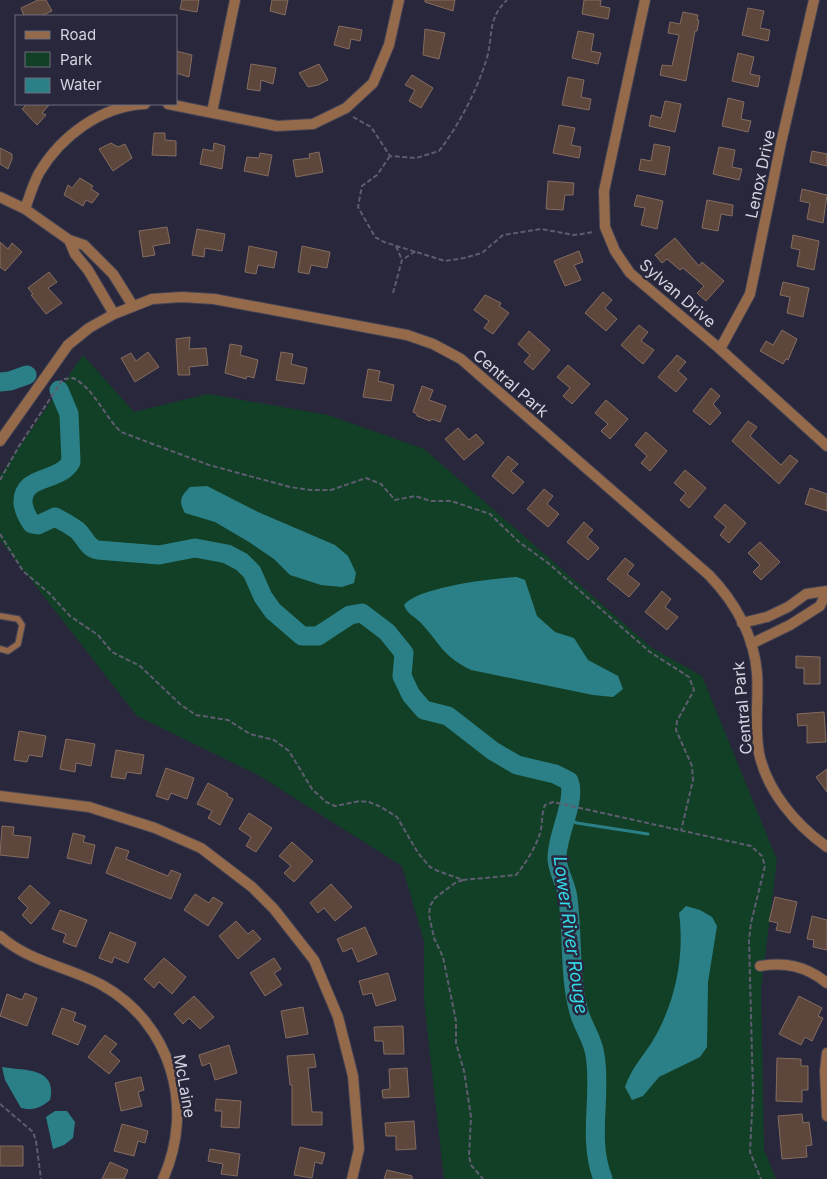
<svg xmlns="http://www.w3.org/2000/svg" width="827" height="1179" viewBox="0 0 827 1179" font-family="Inter,sans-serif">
	<rect width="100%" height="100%" fill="#28273b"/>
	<!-- green -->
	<path fill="#124026" d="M83,355L134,412L208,394L328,415L424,449L652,648L702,676L777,860L761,989L764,1150L776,1179H444L424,1000V941L402,866L258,775L137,716L0,540V475Z"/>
	<!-- water -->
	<path fill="#2b8088" d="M207,486L258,512L335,545L348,556L356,573L354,583L342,587L321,585L290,575L274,559L249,542L215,522L185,513C178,501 181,496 190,487Z
		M517,577L525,580L537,616L555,632L574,638L588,660L618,676L623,689L613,697L593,695L471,670C441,655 441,644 420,622C414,616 407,614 404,605C418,587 493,578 517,577Z
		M686,906L700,910L712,917L717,926L708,982L707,1047L700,1057L659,1077L643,1096L632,1100L625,1087C632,1067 641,1059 652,1042C675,1004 685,957 679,913Z
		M2,1067C22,1071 58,1066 50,1100C41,1108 32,1111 21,1108L5,1080Z
		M55,1111H67L75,1122L73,1138L64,1145L53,1149L46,1117Z"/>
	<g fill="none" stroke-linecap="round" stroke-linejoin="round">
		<!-- stream -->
		<path stroke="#2b8088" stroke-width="3" d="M564,818L577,823L648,834"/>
		<!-- river -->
		<path stroke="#2b8088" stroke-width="19" d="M0,382L10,381L27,375
			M59,390L69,414L71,462C59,483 22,474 23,503C24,511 27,517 32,524L38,525L55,517C63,521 70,525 77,530C85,537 87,548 98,550L159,555L195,548L227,554L242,562L252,572L263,597L273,611L302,636H318L350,615L362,613L387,632L404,653L402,676L411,695L424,710L448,716L493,751L517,765L555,774L569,781C577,800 556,836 557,859C558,873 567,885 568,899C573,936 569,977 579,1012C583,1027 593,1039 595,1055C602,1096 587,1139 603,1179"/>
	</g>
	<!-- building -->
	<path fill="#5d463c" stroke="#856c61" d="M38,0H46L52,11L41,16H24L21,8Z
		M182,0H199L197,12L180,9Z
		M272,0H288L285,15L270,11Z
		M425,0H455L453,11L425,2Z
		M584,0H601L600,6L610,8L608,19L582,14Z
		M748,8L764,11L760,28L770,30L768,41L742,35Z
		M683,12L698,15L697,20H699L697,31H695L686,81L660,75L662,65L672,66L679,35L668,33L670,22L680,24Z
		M339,26L362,30L360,41L351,39L349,49L334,45Z
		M425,29L445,33L439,59L423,55Z
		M578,31L594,34L591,51L601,53L598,64L572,58Z
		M176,51L192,55L189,77L176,73Z
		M738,53L754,57L750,74L760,76L758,87L732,81Z
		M251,64L276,68L273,84L261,80L260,91L247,89Z
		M319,64L328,80L318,85L308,87L299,73Z
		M412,75L433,88L421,108L409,101L415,90L405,85Z
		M568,77L584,80L581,97L591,99L589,110L562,105Z
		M728,98L744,102L741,119L751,121L748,132L722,126Z
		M665,101L681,104L675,132L649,126L651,115L661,118Z
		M27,104H50L42,113L46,115L37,125L22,109Z
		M559,125L575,128L571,145L581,147L579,158L553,153Z
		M154,133H165V140L176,141V156L152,155Z
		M111,143L118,147L125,144L132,158L113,171L99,149Z
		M214,143L225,146L222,169L200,164L203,149L213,151Z
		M654,144L670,147L665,175L639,170L641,159L651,161Z
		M719,147L735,150L732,167L742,169L739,180L713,174Z
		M0,148L12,154V159L8,169L0,164Z
		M812,151L827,154V166L810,162Z
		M319,152L323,172L296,177L293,160L310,158L309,154Z
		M260,153L272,155L268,176L244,171L247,157L259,158Z
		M80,178L93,186L91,189L99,194L92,203L86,200L83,206L64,195L68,185L72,188Z
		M548,181L574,183L573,195H565L563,210L546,209Z
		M802,189L827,195L823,223L807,219L810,203L800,201Z
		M637,195L663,201L657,229L641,225L645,208L634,206Z
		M707,200L733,205L732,216L721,214L718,231L702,228Z
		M167,227L170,243L153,246L155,255L143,257L139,231Z
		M197,229L225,234L222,251L205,248L204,257L192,255Z
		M793,235L819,241L814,270L797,266L800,250L791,248Z
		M675,238L699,266L702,262L724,281L706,301L697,293L704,286L683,268L680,270L667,259L662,263L655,255Z
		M0,242L8,249L12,243L22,252L5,271L0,267Z
		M249,246L277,252L274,268L258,265L256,274L245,272Z
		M302,246L330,252L327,268L311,265L309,274L298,272Z
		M579,251L583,262L574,265L581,280L565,286L554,261Z
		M49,272L57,282L48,288L62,303L46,314L31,295L33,294L28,288Z
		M783,282L809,288L803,317L787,313L790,297L780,295Z
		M603,292L612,300L605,308L617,319L606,331L585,313Z
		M485,295L501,303L499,306L509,313L493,334L484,328L489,321L474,310Z
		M639,325L648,332L641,341L654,350L643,364L621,345Z
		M782,330L797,339L788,360L786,359L783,364L760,351L766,341L773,345Z
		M529,331L550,350L533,370L524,362L530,355L518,344Z
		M190,337L189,349L206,348L208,365L189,367L190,375H178L176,339Z
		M230,344L242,346L240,355L258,360L254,378L247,376L246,379L225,373Z
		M148,352L159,367L135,382L121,358L131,353L136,361Z
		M281,352L293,354L291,364L307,368L304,384L276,380Z
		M677,355L686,362L678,371L687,379L676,392L658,377Z
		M568,365L590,384L572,404L563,396L570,388L557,377Z
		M368,369L380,371L378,381L394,385L391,401L363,397Z
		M422,386L433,390L429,400L446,406L440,422L432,419L430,421L417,416V414L413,412Z
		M711,388L720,396L713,404L721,413L710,425L693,411Z
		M606,400L628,419L610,439L601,431L608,424L595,413Z
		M748,421L757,427L750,436L781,465L790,455L798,461L779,484L732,441Z
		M458,428L469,440L476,434L484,443L464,460L445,439Z
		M646,432L667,451L650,471L641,463L647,456L635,445Z
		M508,456L518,464L511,471L524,482L513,494L492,476Z
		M685,470L706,488L689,508L680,500L686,493L674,483Z
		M810,488L827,494V511L805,504Z
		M544,489L553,496L547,504L559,514L548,527L527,509Z
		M725,504L746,523L729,543L720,535L726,527L714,517Z
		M584,522L593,530L587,537L599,548L588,560L567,542Z
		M760,542L780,562L761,580L753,572L760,565L748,553Z
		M625,558L634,565L627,574L640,584L629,597L607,579Z
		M662,591L671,599L665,607L678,617L667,630L645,612Z
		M796,656L820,657V684H804V668H796Z
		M824,712L826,742L807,743V725L798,726L797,714Z
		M19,731L46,736L42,757L29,755L27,762L14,760Z
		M66,739L95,744L91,766L76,763L75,772L60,769Z
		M116,750L144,755L141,774L127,772L125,779L111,777Z
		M166,768L194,778L187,799L171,793L168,800L156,796Z
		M827,769V792L816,777Z
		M208,783L228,794L227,796L233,799L220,825L208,818L212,811L197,804Z
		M249,813L272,828L256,852L246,846L251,837L239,829Z
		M2,826L14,827L13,835L31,837L28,858L0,855Z
		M73,833L85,836L83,842L95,845L91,864L67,858Z
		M292,842L313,861L294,882L284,873L291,866L279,856Z
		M116,847L129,851L126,859L168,876L171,870L181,874L171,899L106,873Z
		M331,884L352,907L335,921L324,908L318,913L310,903Z
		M30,885L50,903L31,924L22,915L28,908L18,898Z
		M195,894L209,903L213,897L223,903L208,926L184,910Z
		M775,897L797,902L790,933L776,930L778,923L769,921Z
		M60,910L87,920L76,947L63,942L66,934L52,929Z
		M812,916L827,920V950L813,947L814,940L807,939Z
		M236,921L248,934L253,930L261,939L238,959L219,936Z
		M365,927L377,954L358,962L352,948L343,952L337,939Z
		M110,932L136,943L128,963L114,957L112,963L99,958Z
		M164,958L186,977L172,994L159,982L154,988L144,979Z
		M274,958L281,969L274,973L282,985L265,996L250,973Z
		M388,973L396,1000L376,1006L372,993L363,995L359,981Z
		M25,993L37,998L27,1026L0,1016L7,994L22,1000Z
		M194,996L214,1017L200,1029L189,1018L183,1024L174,1014Z
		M799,996L822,1008L818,1016L823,1018L812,1041L805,1037L801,1045L779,1034Z
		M303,1007L308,1034L286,1038L281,1011Z
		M62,1008L76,1013L73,1021L86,1026L78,1045L52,1034Z
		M403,1026L404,1054H384L383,1041H375L374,1027Z
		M105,1035L117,1044L110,1052L120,1061L109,1074L88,1057Z
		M229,1045L237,1073L215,1080L210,1063L202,1066L199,1055Z
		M314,1054L316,1067L308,1068L312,1112H322V1125H292V1085H290L287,1056Z
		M777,1058L801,1059V1066H808V1090H802V1102L776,1101Z
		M407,1068L409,1097L383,1098L382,1090L390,1089L389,1069Z
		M141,1077L144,1090L138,1092L142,1106L121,1111L115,1083Z
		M216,1099L241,1101L239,1128L221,1127L222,1111H215Z
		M802,1114L803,1123L809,1122L812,1145L806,1146L807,1157L782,1159L778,1116Z
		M414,1121L416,1149L396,1150V1136H386L385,1123Z
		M122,1124L148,1131L145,1143L138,1141L134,1156L114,1151Z
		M0,1146H23V1166H0Z
		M300,1147L325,1153L322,1164L315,1162L312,1178L294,1175Z
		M210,1149L240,1154L237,1176L221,1174L223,1164L208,1161Z
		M110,1162L128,1170L124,1179H102Z
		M387,1170L412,1176V1179H384Z"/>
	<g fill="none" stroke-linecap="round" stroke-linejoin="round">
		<!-- service casing -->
		<g stroke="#444356" stroke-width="8">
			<path id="service" d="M0,616L18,619L22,625L18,644L8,651L0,649"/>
		</g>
		<!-- minor casing -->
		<g stroke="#444356" stroke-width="12">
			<path id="minor" d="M645,0L604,191L605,227L615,251L630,273L720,349L827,446
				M168,104L277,126L313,124L346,108L373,83L389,45L399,0
				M212,112L235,0
				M0,197L25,209L69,240L84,245L113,274L133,306
				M25,209C29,198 33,184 39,173C61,136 101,106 145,104
				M69,240L75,254L88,270L114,314
				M720,349L750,294L781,143L814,0
				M0,441L68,345L89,328L114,314L152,299L182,297L214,299L407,335L433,344L461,359L709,575C734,601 754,635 757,673C759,699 754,726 759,753C767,791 796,825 827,847
				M742,623L767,617L788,607L806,594L827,591
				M751,644L790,625L820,606L827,591
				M0,796L89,807L155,828L201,848L252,887L274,909L314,960L338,1017L353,1076L359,1149L352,1179
				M0,936C29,962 69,967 102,985C172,1024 195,1108 163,1179
				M760,966C786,962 806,966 827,983
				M827,1053L825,1071L827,1116"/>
		</g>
		<!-- path -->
		<path stroke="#5e5d6f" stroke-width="2" stroke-dasharray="5 2.5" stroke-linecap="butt" d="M353,117L371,127L390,156L416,158L439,151C459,125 476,92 486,61C494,37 486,20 507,0
			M390,156L377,175L362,186L358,207L375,237L384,242L445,261L464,258L482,253L503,235L541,229L574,235L594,232
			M396,246L402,260
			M393,293L402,260L416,251
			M0,480L19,446L63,379L73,378C94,388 104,416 121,432L209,465L290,487L310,490H331L366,478L381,484L395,500L415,496L431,501H451L490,514L519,542L548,563L650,652L689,677L694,690L677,721L676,730L692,766L693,780L681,831
			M0,534L23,571L49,593L70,616L98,635L112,652L140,666L181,705L196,715L228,720L250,734L274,740L289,751L312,789L326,802L335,806L360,801L369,802L381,807L397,817L418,853L430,867L438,871L463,880L516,875C524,866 537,845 540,833C543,823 541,815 545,805L553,802L751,846L762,856L765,866L751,923L749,940L753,1092L750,1152L761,1179
			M463,880L455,883L435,898L430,906L429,915L434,938L443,957L456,1021V1043L464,1071L471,1117L469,1156L471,1165L483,1179
			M0,1104L33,1132L36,1141L41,1179"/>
		<!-- service -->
		<use href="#service" stroke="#956a4a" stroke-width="5.5"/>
		<!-- minor -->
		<use href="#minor" stroke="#956a4a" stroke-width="10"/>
	</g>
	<g text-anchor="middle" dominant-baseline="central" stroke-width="5" stroke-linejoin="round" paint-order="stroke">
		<!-- street labels -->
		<g font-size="16" fill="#d4d4e1" stroke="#28273b">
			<text transform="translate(760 174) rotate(-78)">Lenox Drive</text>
			<text transform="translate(678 293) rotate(41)">Sylvan Drive</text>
			<text transform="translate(511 383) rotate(41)">Central Park</text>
			<text transform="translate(742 708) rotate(-95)">Central Park</text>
			<text transform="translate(185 1086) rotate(80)">McLaine</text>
		</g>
		<!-- water labels -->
		<g font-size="18" font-style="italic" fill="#34dbea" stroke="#28273b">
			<text transform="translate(571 935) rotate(82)">Lower River Rouge</text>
		</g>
	</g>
	<!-- legend -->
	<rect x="15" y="15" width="162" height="90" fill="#28273b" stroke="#6d6c7d"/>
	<rect x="25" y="31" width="25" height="8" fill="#956a4a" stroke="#6d6c7d"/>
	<text x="60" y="40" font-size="15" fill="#d4d4e1">Road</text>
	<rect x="25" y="52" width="25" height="15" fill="#124026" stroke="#6d6c7d"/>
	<text x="60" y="65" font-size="15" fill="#d4d4e1">Park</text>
	<rect x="25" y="78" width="25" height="15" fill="#2b8088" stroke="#6d6c7d"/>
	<text x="60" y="90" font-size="15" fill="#d4d4e1">Water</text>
</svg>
